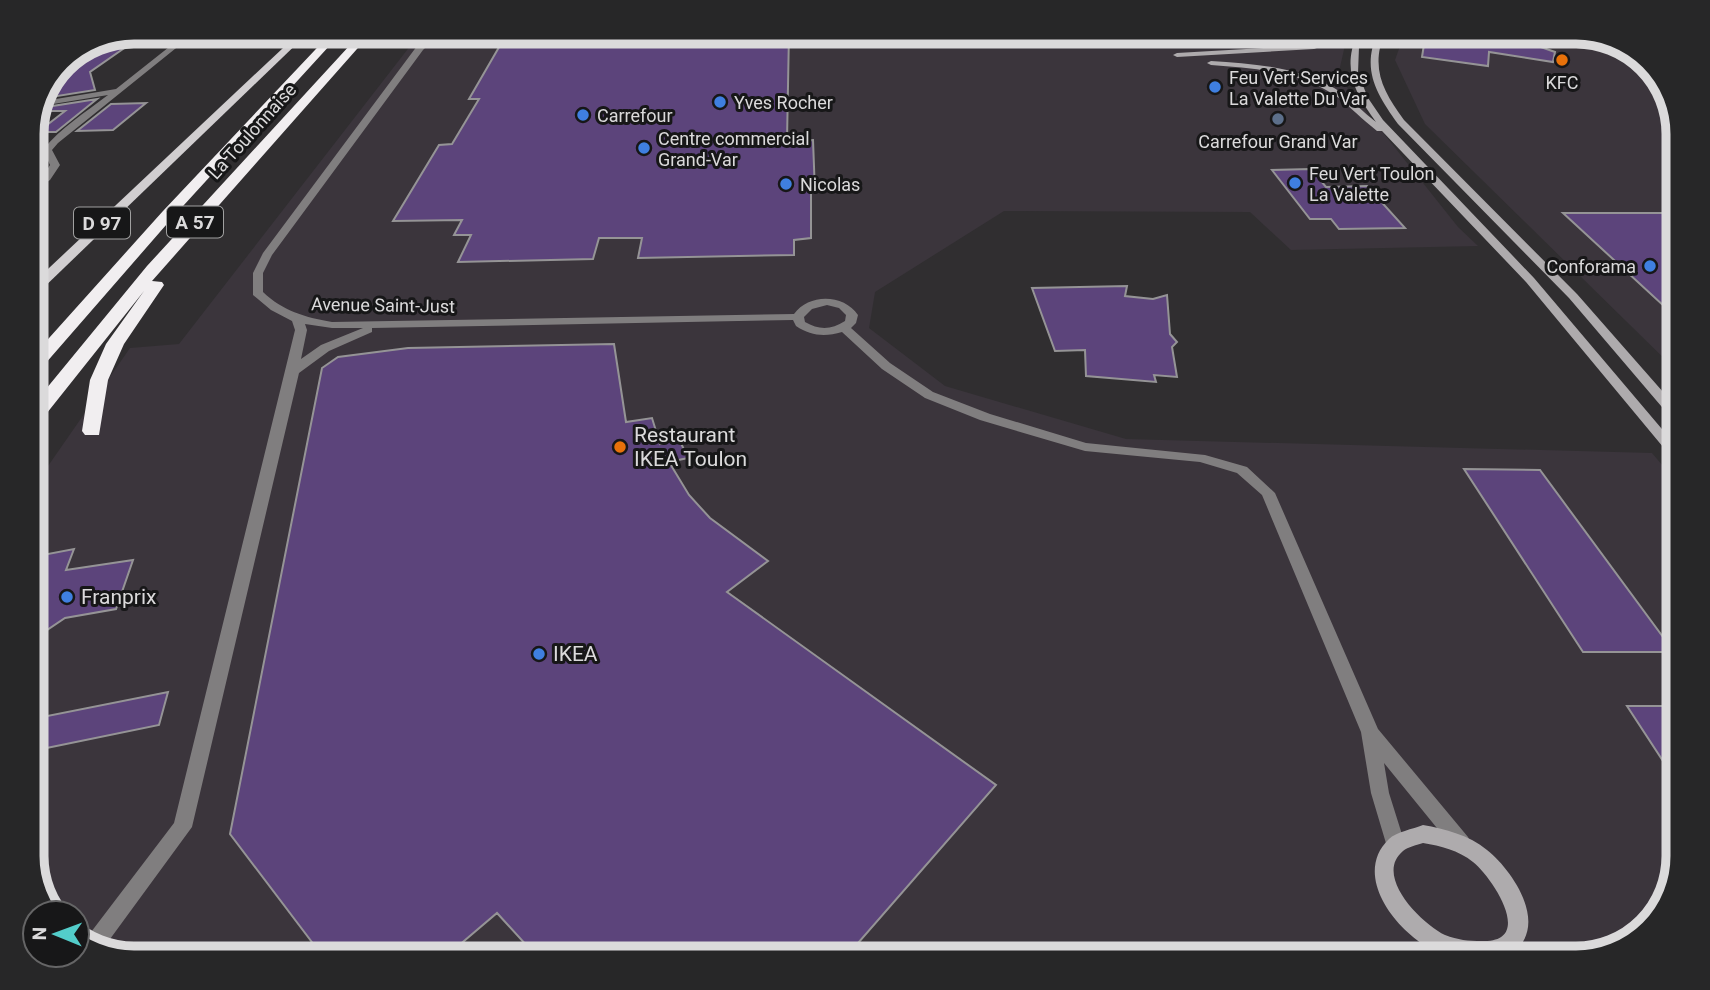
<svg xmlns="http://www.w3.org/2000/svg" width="1710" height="990" viewBox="0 0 1710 990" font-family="Roboto,sans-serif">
	<rect width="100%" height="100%" fill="#302e30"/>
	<!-- built -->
	<path fill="#3b353c" d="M421,32H1348L1338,76L1458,227L1478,246L1291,250L1250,212L1004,211L875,292L869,328L945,386L1126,439L1652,453L1678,484V856L1665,907L1628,945L1576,958H134L83,945L77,939V913H51L45,908L32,862V489L130,348L179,344Z
		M1405,32H1567L1666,86L1678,128V372L1425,124L1395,60Z"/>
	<!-- building -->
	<path fill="#5c447b" stroke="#959496" stroke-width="2" d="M537,32H789L787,141L813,140L815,193H811V238L794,240V255L638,258L642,238H599L593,259L458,262L471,235H454L462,220L393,221L439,145L452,144L479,99H469L502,42L532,41Z
		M1426,32H1498L1555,52L1553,62L1489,52L1488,66L1422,57Z
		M128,34L133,42L90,72L95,90L45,98L56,80L62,61Z
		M97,99L56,132H38L65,111H39L40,108Z
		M146,103L113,130L77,131L111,104Z
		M1311,169L1326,187L1367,186L1405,228L1339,229L1331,219H1310L1272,170Z
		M1563,213H1678V319Z
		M1127,286L1125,296L1153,299L1167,295L1170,334L1177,342L1172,347L1177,377L1154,375L1156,382L1086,376L1085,350L1055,351L1032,288Z
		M614,344L626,422L652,418L660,444L679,439L688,458L669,462L689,495L710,518L768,561L727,592L996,785L845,958H538L497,913L444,958H324L230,834L322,368L338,357L408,348Z
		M1464,469L1540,470L1674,652H1583Z
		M74,549L66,570L133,560L116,609L65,618L47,630L32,622V557Z
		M168,692L159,725L32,751V719Z
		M1627,706H1678V784Z"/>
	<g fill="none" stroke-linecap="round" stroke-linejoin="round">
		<!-- street -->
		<path fill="#807e7f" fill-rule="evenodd" d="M188,32H196L58,143L52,150L60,165L50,180L32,192V185L43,176L50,165L43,150C60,128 86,112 108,95L41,106L44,101L116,89Z
			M433,32H441L423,50L272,255L263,273V292C283,311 304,317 332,322L794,314C809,293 844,294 858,315L856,323L851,328L890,363L933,392L990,414L1086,443L1205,455L1247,467L1275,493L1378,729L1468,837L1471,843L1468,849L1461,852L1454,849L1384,763L1389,793L1405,844L1402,850L1395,853L1388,850L1371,793L1361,732L1262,495L1237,473L1200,462L1085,451L980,420L925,398L882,369L842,332C825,337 811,336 796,326L793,320L372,328V332L329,351L299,373L192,827L102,950L83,945L85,940L174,823L295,330L292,321L271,310L253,295V273L263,253L417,46ZM827,305L839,308L846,315L845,321C831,330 819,330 805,322L804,317L812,309ZM305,324L332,328H363L321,345L301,359L307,330Z"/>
		<!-- secondary -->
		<path fill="#aeabad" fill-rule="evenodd" d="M1351,32H1365L1359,47L1358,73L1368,98L1383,120L1534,278L1678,448V460L1673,459L1526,282L1382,131H1377L1371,126C1358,116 1347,103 1333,94C1296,71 1253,68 1211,65L1207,63L1211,61C1256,64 1304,67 1342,93C1354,102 1364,113 1376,122C1355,93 1342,70 1357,34L1314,49L1177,57L1173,55L1177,53L1313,45Z
			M1378,32H1385C1370,68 1383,91 1404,120L1577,294L1678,409V421L1673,420L1569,298L1398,124C1376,93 1361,69 1378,32Z
			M1597,38C1616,40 1635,53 1648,66H1643Z
			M1423,825C1445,829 1469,835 1487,850C1511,869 1545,918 1519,947C1513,954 1505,958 1496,958C1483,959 1465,961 1453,958C1410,949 1346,880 1389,839C1396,832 1413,829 1423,825ZM1423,843C1441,846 1458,850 1473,862C1492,877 1536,943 1482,941C1468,941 1458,940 1445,935C1422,924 1373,876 1403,851C1408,847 1417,845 1423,843Z"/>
		<!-- primary -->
		<path fill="#d1ced0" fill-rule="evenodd" d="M300,32H309L37,294L32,295V284Z"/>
		<!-- highway -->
		<path fill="#f1eef0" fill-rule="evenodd" d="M332,32H342L173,217L38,372L32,373V357L163,211Z
			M362,32H372L152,281L162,282L164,285L124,344L108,380L99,435H85L82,431L90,380L106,344L144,291L39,423L32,425V406L147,266Z"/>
	</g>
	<!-- markers -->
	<g fill="#e8710a" stroke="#171718" stroke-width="2.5">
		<circle cx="1562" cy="60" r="7"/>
		<circle cx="620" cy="447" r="7"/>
	</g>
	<g fill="#3f7fe0" stroke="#171718" stroke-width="2.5">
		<circle cx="1215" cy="87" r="7"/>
		<circle cx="720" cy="102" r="7"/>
		<circle cx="583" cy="115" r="7"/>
		<circle cx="644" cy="148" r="7"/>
		<circle cx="1295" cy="183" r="7"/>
		<circle cx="786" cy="184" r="7"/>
		<circle cx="1650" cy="266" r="7"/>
		<circle cx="67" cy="597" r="7"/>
		<circle cx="539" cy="654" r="7"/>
	</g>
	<circle fill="#5c6f8a" stroke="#171718" stroke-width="2.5" cx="1278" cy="119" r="7"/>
	<g text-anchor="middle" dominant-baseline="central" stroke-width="6" stroke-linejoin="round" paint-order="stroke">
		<!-- far-poi labels -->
		<g font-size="18" fill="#dbdadb" stroke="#171718" text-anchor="start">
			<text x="1229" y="77">Feu Vert Services<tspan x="1229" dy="21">La Valette Du Var</tspan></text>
			<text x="1562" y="82" text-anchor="middle">KFC</text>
			<text x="734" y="102">Yves Rocher</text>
			<text x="597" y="115">Carrefour</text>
			<text x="658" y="138">Centre commercial<tspan x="658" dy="21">Grand-Var</tspan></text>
			<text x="1278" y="141" text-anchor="middle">Carrefour Grand Var</text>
			<text x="1309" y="173">Feu Vert Toulon<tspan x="1309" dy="21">La Valette</tspan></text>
			<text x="800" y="184">Nicolas</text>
			<text x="1636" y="266" text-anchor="end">Conforama</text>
		</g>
		<!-- far-street labels -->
		<g font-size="18" fill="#dbdadb" stroke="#171718">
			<text transform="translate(252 131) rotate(-48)">La Toulonnaise</text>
			<text transform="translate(383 305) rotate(1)">Avenue Saint-Just</text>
		</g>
		<!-- shield labels -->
		<g fill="#171718" stroke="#a0a0a0" stroke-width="2">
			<rect x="167" y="206.5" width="56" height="31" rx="5"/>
			<rect x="74" y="207.5" width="56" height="31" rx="5"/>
		</g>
		<g font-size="19" font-weight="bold" fill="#dbdadb">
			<text x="195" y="222">A 57</text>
			<text x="102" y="223">D 97</text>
		</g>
		<!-- poi labels -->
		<g font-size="21" fill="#dbdadb" stroke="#171718" text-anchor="start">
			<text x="634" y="435">Restaurant<tspan x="634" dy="24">IKEA Toulon</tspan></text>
			<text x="81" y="597">Franprix</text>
			<text x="553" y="654">IKEA</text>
		</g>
	</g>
	<!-- crop -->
	<path d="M0 0H1710V990H0ZM134 44H1576A90 90 0 0 1 1666 134V856A90 90 0 0 1 1576 946H134A90 90 0 0 1 44 856V134A90 90 0 0 1 134 44Z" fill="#272728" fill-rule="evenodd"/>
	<path fill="none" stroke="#dbdadb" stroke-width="9" d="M134 44H1576A90 90 0 0 1 1666 134V856A90 90 0 0 1 1576 946H134A90 90 0 0 1 44 856V134A90 90 0 0 1 134 44Z"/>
	<!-- north arrow -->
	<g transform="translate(56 934) rotate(271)"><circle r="33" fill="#171718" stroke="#656566" stroke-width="2"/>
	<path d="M0-5L12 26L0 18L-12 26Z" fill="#53cdca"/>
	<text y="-10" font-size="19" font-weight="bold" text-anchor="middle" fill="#dbdadb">N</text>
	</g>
</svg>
